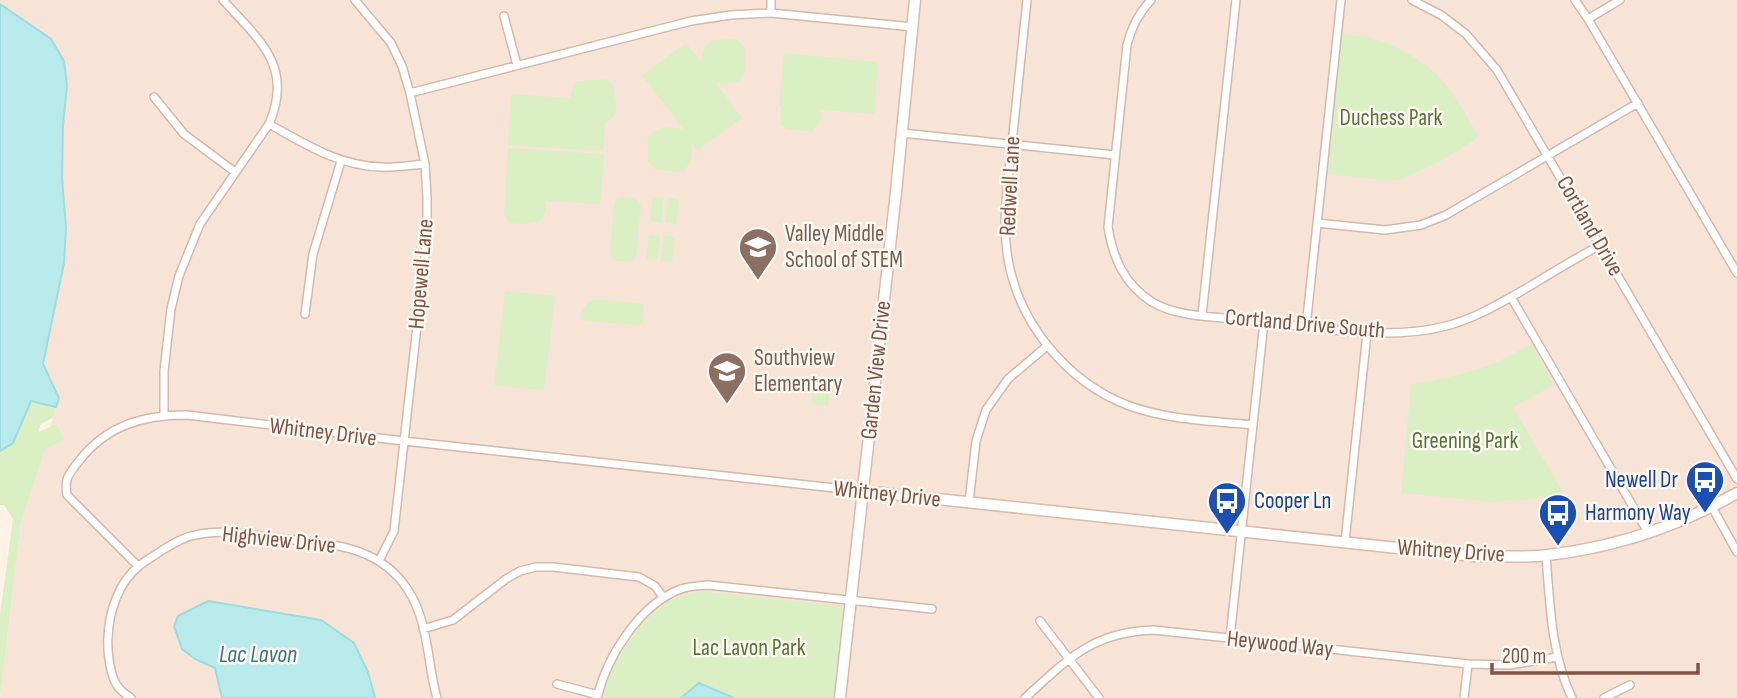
<svg xmlns="http://www.w3.org/2000/svg" width="1737" height="698" viewBox="0 0 1737 698" font-family="'Sofia Sans Condensed',sans-serif">
	<rect width="100%" height="100%" fill="#fff3e8"/>
	<!-- residential -->
	<path fill="#f7e4d6" d="M0,0H1737V698H734L700,683L681,698H375L368,672L195,659L215,668L222,698H0L21,522L59,398L43,364L64,263L66,227L62,178L63,126L67,85L51,39L0,4Z"/>
	<!-- green -->
	<path fill="#daefc4" d="M1340,34C1349,35 1359,35 1368,37C1391,42 1427,62 1443,81C1457,98 1468,118 1479,137L1443,160L1402,179L1383,180L1326,174Z
		M736,39L745,48C746,74 748,87 716,83L742,118L698,150L691,141C694,154 692,162 683,172L657,170L648,162V136C659,125 671,126 684,130L642,75L686,43L701,62C702,53 704,45 713,40Z
		M784,53L878,62L874,114L821,110V119L812,132L786,129L780,124L781,106H779Z
		M605,79L613,85C615,101 622,114 605,123L603,151L508,145L511,94L570,98L573,87L577,81Z
		M508,148L604,154L600,204L546,201C548,228 528,224 509,223L504,215Z
		M620,197C628,198 638,196 641,206L636,256L631,262L614,260L610,255L614,204L616,199Z
		M653,197L664,198L661,223L650,221Z
		M668,198L679,200L676,224L665,223Z
		M649,235L660,236L657,260L646,259Z
		M664,236L675,238L672,262L661,261Z
		M505,291L555,296L544,390L494,385Z
		M599,299L644,304L642,324L640,326L581,320C582,308 586,300 599,299Z
		M1531,344L1554,385L1513,407L1565,496L1491,502L1401,493L1411,384C1441,380 1469,373 1497,362C1508,357 1520,350 1531,344Z
		M817,381L831,383L828,406L812,404L814,384Z
		M31,401L56,407L53,418L41,424L38,432L57,424L64,440L45,449L21,522L0,698V615L13,519L4,505H0V451L13,443Z
		M697,592H706L840,606L842,610L834,698H737L700,682L680,698H602C610,667 638,620 666,603C676,597 686,595 697,592Z"/>
	<!-- water -->
	<path fill="#b9eaec" stroke="#9edcdf" stroke-width="2" d="M0,4L51,39L64,61L67,85L63,126L62,178L66,227L64,263L43,364L59,398L56,407L31,401L13,443L0,451Z
		M208,601L321,620L354,643L368,672L375,698H222L215,668L195,659L182,649L174,626L178,616Z
		M699,683L734,698H681Z"/>
	<g fill="none" stroke-linecap="round" stroke-linejoin="round">
		<!-- street casing -->
		<g stroke="#d3b9ac" stroke-width="10">
			<path id="street" d="M355,0L391,43L402,66L410,93L425,164L427,197V237L394,531L379,561
				M771,0V13
				M1027,0C1022,51 1016,102 1011,153C1007,188 1002,224 1008,259C1019,323 1066,381 1127,405C1167,420 1211,421 1253,425
				M1151,0C1138,14 1132,27 1127,45L1108,227C1113,258 1124,284 1152,302C1178,318 1221,317 1251,320C1313,327 1384,342 1446,326C1477,318 1504,301 1532,285C1554,271 1577,258 1600,245
				M1412,0L1441,15L1466,34L1497,70L1737,479
				M1575,0L1588,19L1737,273
				M504,16L517,65
				M1588,19L1620,0
				M410,93L691,21L731,15L771,13L913,27
				M154,97L184,134L235,172
				M269,124C305,144 339,166 381,167C395,168 411,165 425,164
				M902,133L1115,155
				M1317,223L1385,230L1421,225L1446,215L1638,103
				M1511,297L1649,534
				M305,314L313,254L341,161
				M1202,315L1236,0
				M1306,327L1341,0
				M164,415V371L171,309L179,276L200,224L269,124C294,66 259,40 223,0
				M969,502L976,441L986,410L1008,379L1047,346
				M1712,507L1737,552
				M1345,542L1367,333
				M1546,556C1550,604 1551,654 1572,698
				M138,566L67,495C64,478 69,474 79,461C107,425 143,415 187,415L404,441L862,491
				M1040,621L1099,698
				M423,629L453,620L506,579L520,571L536,567H553L639,577L655,586L663,597
				M1230,638L1264,322
				M557,684L598,695
				M131,698C127,695 122,692 119,688C110,679 107,650 108,637C109,611 119,582 139,566C146,560 154,556 161,551C174,543 185,536 200,534C228,529 257,536 285,539C332,544 380,546 408,590C429,622 427,663 437,698
				M597,698C607,656 640,604 681,589C689,586 699,586 708,585L932,609
				M1025,698C1068,659 1092,632 1154,630L1468,664L1510,665L1557,657
				M1464,698L1468,664
				M1604,698L1630,685"/>
		</g>
		<!-- secondary casing -->
		<g stroke="#d9bbab" stroke-width="13">
			<path id="secondary" d="M862,491L1473,556C1498,556 1524,558 1548,555C1617,547 1677,527 1737,493
				M840,698L896,192L915,0"/>
		</g>
		<!-- street -->
		<use href="#street" stroke="#fff" stroke-width="7"/>
		<!-- secondary -->
		<use href="#secondary" stroke="#fff" stroke-width="10"/>
	</g>
	<!-- icons -->
	<defs>
		<g id="school-pin" transform="scale(2.0125)"><path d="M0 17L-7.5 6A9.5 9.5 0 1 1 7.5 6Z" fill="#8d6e63" stroke="#fff8f1"/><path d="M0-5L7-2L0 1L-7-2ZM-4 1L0 2.5L4 1V4Q0 6-4 4Z" fill="#fff"/></g>
		<g id="bus-pin" transform="scale(2.0125)"><path d="M0 17L-7.5 6A9.5 9.5 0 1 1 7.5 6Z" fill="#1a4fb4" stroke="#fff8f1"/><path d="M-5-6H5V4H4V6H2V4H-2V6H-4V4H-5ZM-3.5-4V0h7V-4ZM-3.5 1.2v1.5H-2V1.2ZM2 1.2v1.5H3.5V1.2Z" fill="#fff"/></g>
	</defs>
	<g fill-rule="evenodd">
		<use href="#school-pin" x="758" y="247"/>
		<use href="#school-pin" x="727" y="371"/>
		<use href="#bus-pin" x="1705" y="480"/>
		<use href="#bus-pin" x="1227" y="501"/>
		<use href="#bus-pin" x="1558" y="513"/>
	</g>
	<g text-anchor="middle" dominant-baseline="central" stroke-width="5" stroke-linejoin="round" paint-order="stroke">
		<!-- park labels -->
		<g font-size="23" fill="#537739" stroke="#fff8f1">
			<text x="1391" y="118">Duchess Park</text>
			<text x="1465" y="441">Greening Park</text>
			<text x="749" y="648">Lac Lavon Park</text>
		</g>
		<!-- street labels -->
		<g font-size="23" fill="#7d5548" stroke="#fff8f1">
			<text transform="translate(1010 186) rotate(-87)">Redwell Lane</text>
			<text transform="translate(1590 226) rotate(60)">Cortland Drive</text>
			<text transform="translate(421 274) rotate(-85)">Hopewell Lane</text>
			<text transform="translate(1305 324) rotate(5)">Cortland Drive South</text>
			<text transform="translate(876 370) rotate(-84)">Garden View Drive</text>
			<text transform="translate(323 432) rotate(7)">Whitney Drive</text>
			<text transform="translate(887 494) rotate(6)">Whitney Drive</text>
			<text transform="translate(279 540) rotate(6)">Highview Drive</text>
			<text transform="translate(1451 551) rotate(4)">Whitney Drive</text>
			<text transform="translate(1280 644) rotate(6)">Heywood Way</text>
		</g>
		<!-- education labels -->
		<g font-size="23" fill="#785e54" stroke="#fff8f1" text-anchor="start">
			<text x="785" y="234">Valley Middle<tspan x="785" dy="26">School of STEM</tspan></text>
			<text x="754" y="358">Southview<tspan x="754" dy="26">Elementary</tspan></text>
		</g>
		<!-- transit labels -->
		<g font-size="23" fill="#164399" stroke="#fff8f1" text-anchor="start">
			<text x="1678" y="480" text-anchor="end">Newell Dr</text>
			<text x="1254" y="501">Cooper Ln</text>
			<text x="1585" y="513">Harmony Way</text>
		</g>
		<!-- water labels -->
		<g font-size="24" font-style="italic" fill="#36797c" stroke="#fff8f1">
			<text x="258" y="654">Lac Lavon</text>
		</g>
	</g>
	<!-- scale -->
	<path d="M1492 663v10h206v-10" fill="none" stroke="#7d5548" stroke-width="3.5"/>
	<text x="1502" y="663" font-size="21" fill="#7d5548" stroke="#fff8f1" stroke-width="5" paint-order="stroke">200 m</text>
</svg>
